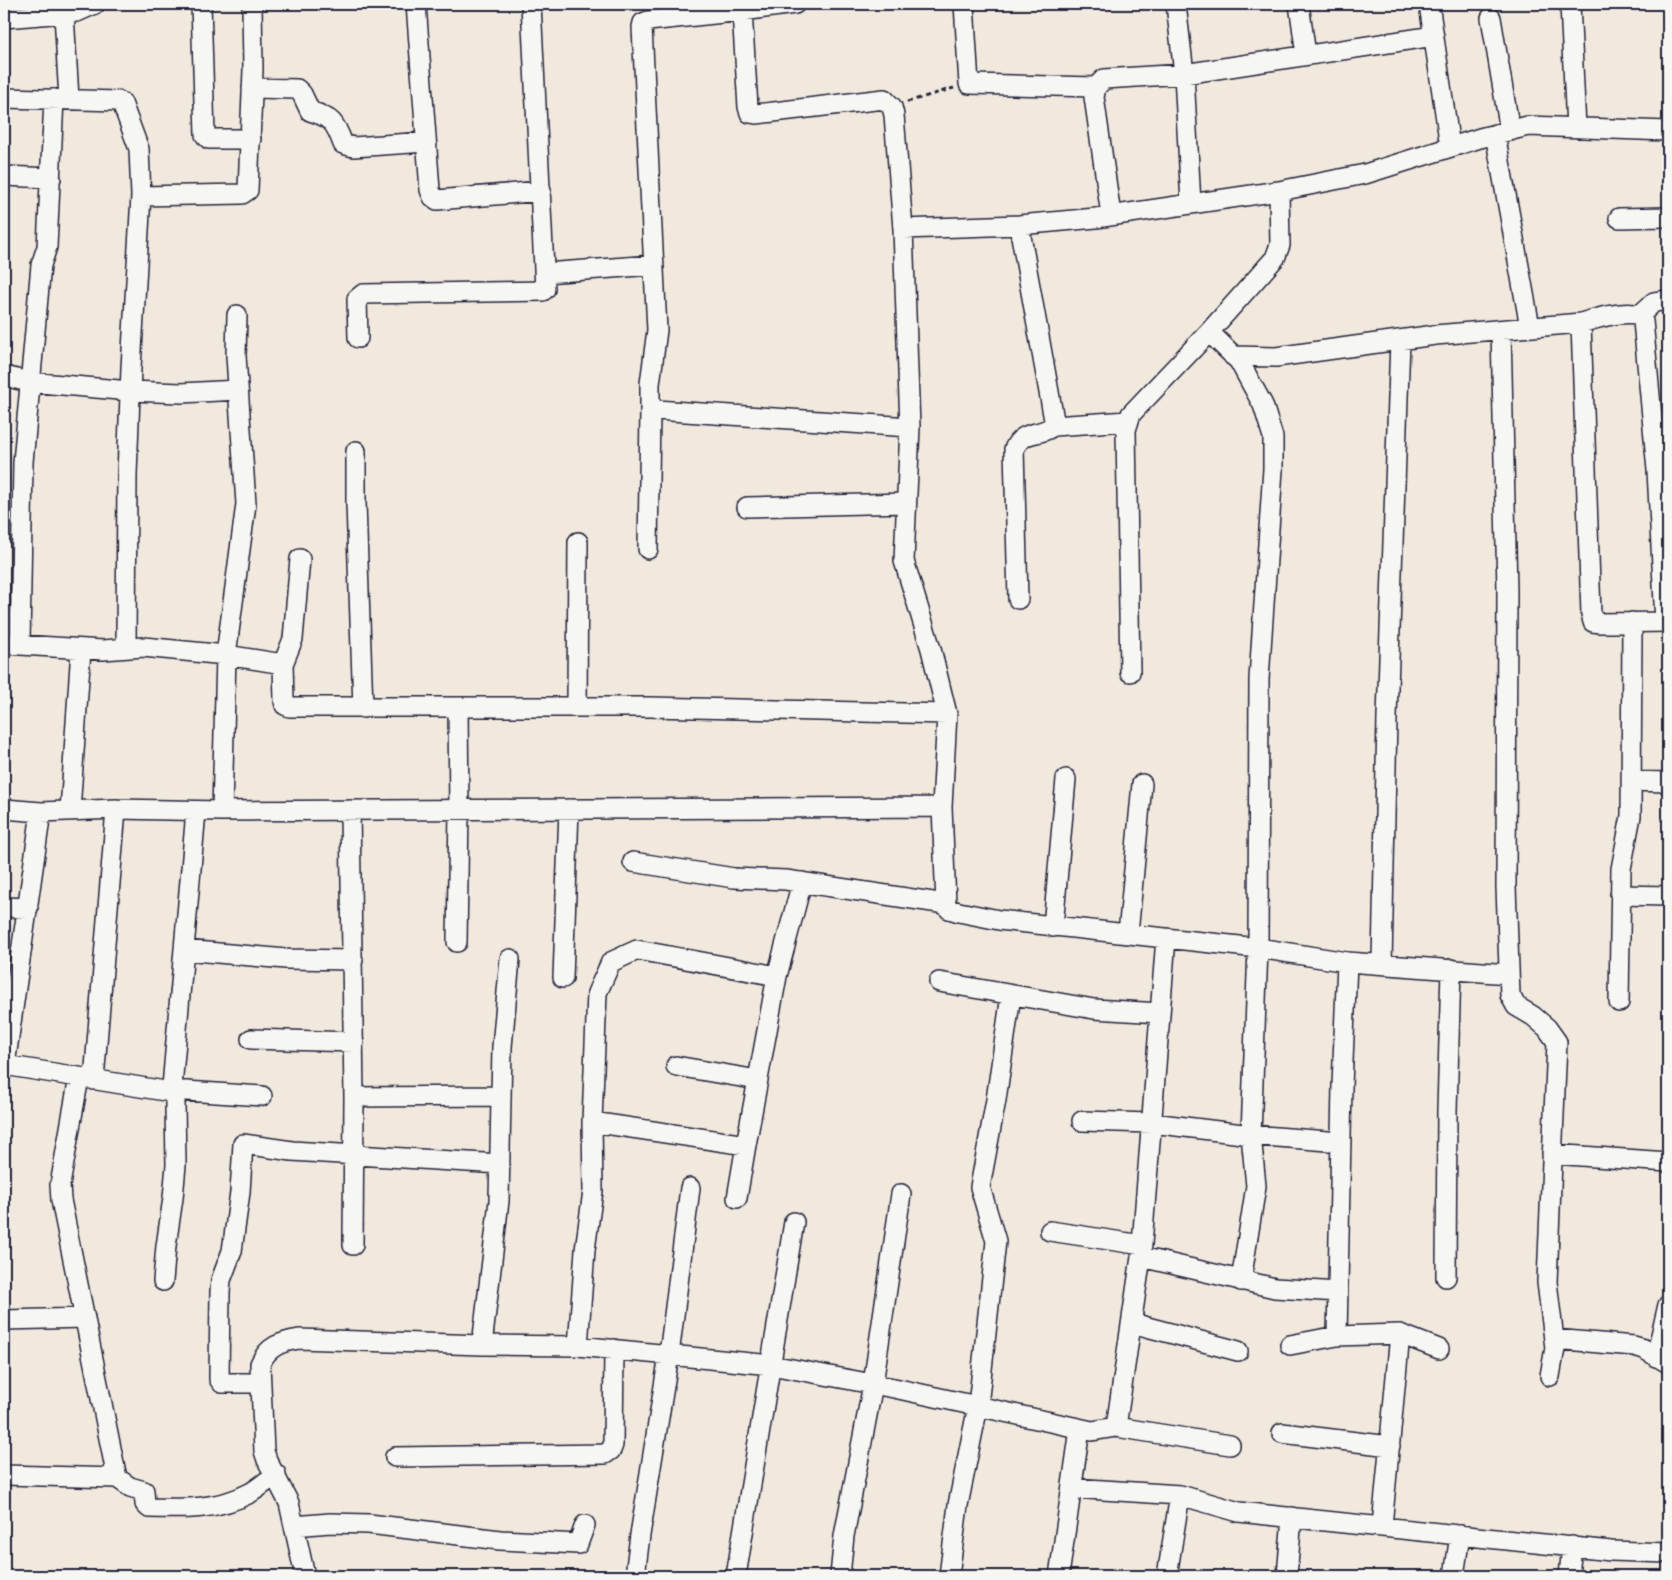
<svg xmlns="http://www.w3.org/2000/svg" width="1672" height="1580" viewBox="0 0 1672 1580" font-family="Delius,sans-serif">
	<rect width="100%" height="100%" fill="#f1e8de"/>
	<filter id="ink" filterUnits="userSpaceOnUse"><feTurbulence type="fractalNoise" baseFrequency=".02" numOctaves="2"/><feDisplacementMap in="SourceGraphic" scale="10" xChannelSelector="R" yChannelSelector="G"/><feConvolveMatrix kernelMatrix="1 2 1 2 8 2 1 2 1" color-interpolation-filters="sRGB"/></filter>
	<g filter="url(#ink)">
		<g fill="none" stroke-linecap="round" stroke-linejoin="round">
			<!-- minor casing -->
			<g stroke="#22223b" stroke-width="22">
				<path id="minor" d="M201,4L205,135L209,139H251
					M416,4L430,190L433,197L437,200L541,191
					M964,4L969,84L1096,87
					M1176,4L1184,74L1191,204
					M1299,4L1306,55
					M1429,4L1450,147
					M1570,4L1576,128
					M742,11L748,107L750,113L756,114L884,99L892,107L894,115L903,229L910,427L904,561L931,649L947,714L942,807L946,904L949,909L959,912L999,920L1258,948L1259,679L1273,469V437L1263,405L1239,361L1209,332L1275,258L1280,245L1279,191L1365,174L1480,138L1528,126L1668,131
					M64,14L69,99
					M4,18L77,12L95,4
					M1491,18L1510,131
					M252,88L297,89L302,94L310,111C332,118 335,122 343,144L353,147L426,142
					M4,98L119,101L122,103L139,149L141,196L131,368L127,475L126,648
					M1495,134L1530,327
					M4,176L51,178
					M141,196L242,194L248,190L253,70L252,4
					M1111,215L1094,97L1096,87L1104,79L1184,74L1434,36
					M1619,218L1668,217
					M903,229L1019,225L1096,218L1279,191
					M545,273L653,265
					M1640,315L1654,302L1668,300
					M1581,323C1597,318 1624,310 1640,315L1643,321L1657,470L1665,622
					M1501,330L1507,590L1506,887L1510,995L1516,1006L1533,1016L1547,1028L1557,1042L1547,1282L1555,1348L1550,1376
					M358,338L357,299L363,294L543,291L545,289L531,4
					M1233,356L1276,357L1435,335L1581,323L1591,614L1593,622L1600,623L1668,622
					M4,376L29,382L130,391L181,393L238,390
					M650,412V384L657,330L642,27L643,23L648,21L742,11L795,4
					M1053,426L1128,421
					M356,451V503L363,708
					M747,507L906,503
					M648,549L650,412L656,410L910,427
					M1018,599L1014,449C1023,429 1039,437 1053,426L1054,420L1019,225
					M4,644L103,650L143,647L226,655L283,664L284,701L285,705L289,707H650L947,714
					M20,645L23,462L41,265L47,247L54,99
					M283,664L293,639L300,559
					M1130,672L1126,430L1131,414L1209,332
					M577,707L578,542
					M1631,781L1668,782
					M4,809L41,812L116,809L222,811L942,807
					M350,810L354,1097L353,1245
					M70,811L81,649
					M222,811L226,655L246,504L236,356L237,315
					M633,862L734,878L786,880L946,904
					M1620,895L1668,896
					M4,907L28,908
					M1053,927L1066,779
					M1128,934L1142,784
					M457,942L459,810L458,707
					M184,950L286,959L353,960
					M1382,964L1387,717L1400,340
					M563,978L569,809
					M939,982L1094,1009L1160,1013
					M1619,1002L1621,869L1631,816L1632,622
					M251,1039L354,1042
					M4,1065L165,1091L172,1087L196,811
					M5,1065L41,812
					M676,1066L758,1080
					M94,1080L116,809
					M172,1087L171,1090L262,1096
					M354,1097L501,1096
					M1082,1121L1152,1123L1251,1135L1341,1142
					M592,1122L746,1145L777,976L802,882
					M1552,1154L1668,1162
					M737,1198L746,1145
					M1050,1231L1142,1245
					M1141,1257L1275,1288L1338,1292
					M1446,1277L1447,1111L1451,969
					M163,1281L166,1246L173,1198L176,1165L175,1105V1099L169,1090
					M1241,1281L1256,1186L1251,1135L1258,948L1347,962
					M4,1320L85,1318
					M1132,1323L1238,1351
					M1337,1336L1342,1086L1347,962L1509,974
					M1554,1339L1634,1346L1644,1349L1668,1363
					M482,1345L499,1201L502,1047L510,959
					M1290,1345L1337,1336L1400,1334L1439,1349
					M578,1346L585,1250L593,1191L592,1122L597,993L611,962L637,950L777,976
					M1656,1357L1668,1305
					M260,1383H222L219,1379L220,1292L221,1280L232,1251L240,1192L243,1144L292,1151L500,1164
					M1116,1427L1141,1257L1166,938
					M1282,1433L1390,1446
					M395,1457L605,1454L611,1450L613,1445L614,1349
					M4,1475L117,1478L61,1200L60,1185L79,1077
					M117,1478L130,1487L144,1491L145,1504L149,1508C184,1509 218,1510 250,1493C259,1488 267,1481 276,1474
					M1072,1488L1180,1495L1239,1512L1611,1551L1668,1553
					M294,1526L330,1523L369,1524L500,1540L578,1544L585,1525
					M1382,1526L1400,1334
					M305,1576L289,1503L267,1460L264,1451L260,1364C268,1346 281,1342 299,1339L482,1345L578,1346L771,1365L894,1388L1092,1431L1116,1427L1230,1445
					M635,1576L640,1535L669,1355L690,1188
					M736,1576L794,1222
					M840,1576L844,1536L873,1384L901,1194
					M949,1576L958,1505L978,1406L996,1241L980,1187L996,1100L1011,995
					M1059,1576L1080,1429
					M1167,1576L1180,1495
					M1287,1576L1292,1517
					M1454,1576L1460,1535
					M1569,1576L1572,1546"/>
			</g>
			<!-- path -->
			<path stroke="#22223b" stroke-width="3" stroke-dasharray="5 4" stroke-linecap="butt" d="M907,102L954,88"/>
			<!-- minor -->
			<use href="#minor" stroke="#f6f6f2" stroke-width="19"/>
		</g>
	</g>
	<!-- margin -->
	<rect width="1672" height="1580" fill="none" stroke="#f6f6f2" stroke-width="20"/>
	<rect x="10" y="10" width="1652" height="1560" fill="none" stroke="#22223b" stroke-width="2" filter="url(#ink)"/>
</svg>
